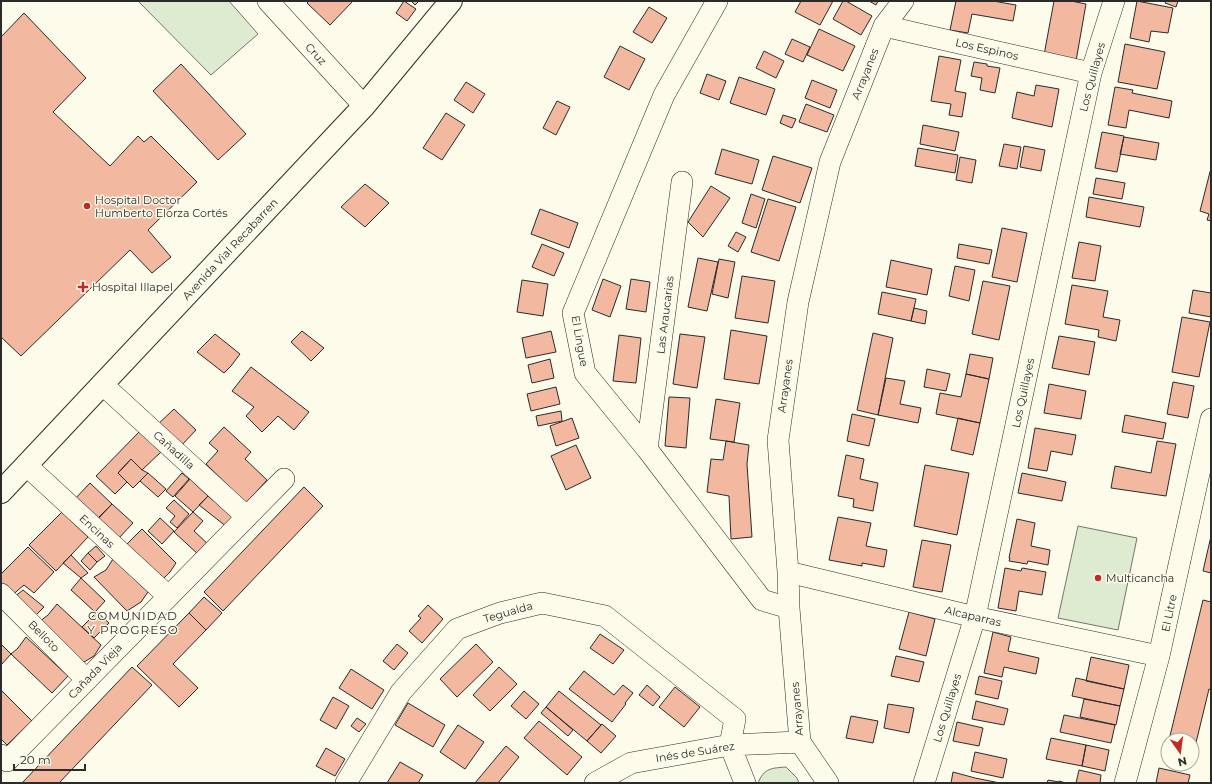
<svg xmlns="http://www.w3.org/2000/svg" width="1212" height="784" viewBox="0 0 1212 784" font-family="Montserrat,sans-serif">
	<rect width="100%" height="100%" fill="#fdfbea"/>
	<!-- green -->
	<path fill="#deebd1" stroke="#74746e" d="M138,1H229L258,34L211,75Z
		M1078,526L1137,538L1118,630L1058,618Z
		M786,767L797,778L799,783H758C764,768 772,768 786,767Z"/>
	<!-- building -->
	<path fill="#f2b8a0" stroke="#2b2b2b" d="M309,1H353L330,25L307,3Z
		M404,1L416,9L407,21L396,13Z
		M411,1H419L415,5Z
		M801,1H833L820,25L795,12Z
		M843,1H846L872,16L861,35L833,19Z
		M869,1H878L876,5Z
		M956,1H993L1016,5L1013,21L972,14L968,33L950,30Z
		M1054,1H1071L1086,4L1076,61L1044,55Z
		M1137,1L1173,8L1168,33L1151,31L1149,42L1130,38Z
		M1166,1H1178L1176,7L1165,3Z
		M649,7L667,18L652,43L633,32Z
		M24,13L86,78L53,112L110,166L138,136L144,142L151,136L197,182L148,230L171,257L152,273L130,250L21,356L1,337V37Z
		M819,29L855,46L843,71L807,55Z
		M792,39L810,47L803,62L785,54Z
		M1125,44L1165,52L1157,89L1118,82Z
		M620,46L645,59L629,90L604,77Z
		M764,51L784,61L776,78L756,68Z
		M939,56L961,60L955,91L966,93L962,117L949,115L951,104L931,101Z
		M974,62L987,64V66L1000,68L995,93L980,90L982,78L971,76Z
		M181,64L246,134L218,160L153,91Z
		M707,74L726,81L719,100L700,93Z
		M739,77L775,89L766,115L730,103Z
		M812,80L837,90L830,108L805,98Z
		M466,82L485,94L473,113L454,100Z
		M1036,85L1059,89L1052,127L1012,118L1017,92L1034,96Z
		M1115,87L1133,90L1132,93L1172,101L1169,118L1129,110L1126,128L1108,125Z
		M557,101L570,107L556,135L543,128Z
		M806,104L834,115L827,132L799,122Z
		M446,113L465,125L442,160L423,148Z
		M783,115L796,119L792,128L780,123Z
		M923,125L959,132L955,151L920,144Z
		M1102,132L1124,136L1117,172L1095,168Z
		M1124,137L1159,143L1156,160L1120,154Z
		M1004,144L1021,147L1017,169L999,166Z
		M1024,146L1045,150L1041,171L1020,167Z
		M918,148L958,155L955,173L915,166Z
		M722,149L759,160L752,184L715,174Z
		M773,156L812,168L800,203L762,190Z
		M960,157L976,160L972,183L956,180Z
		M1211,168V221L1207,220L1209,214L1200,211Z
		M1096,178L1125,183L1122,199L1093,194Z
		M365,184L389,203L365,227L341,207Z
		M711,186L730,198L703,237L688,222Z
		M751,194L765,199L756,228L742,223Z
		M1089,197L1144,207L1140,227L1086,217Z
		M768,199L796,207L779,261L751,252Z
		M540,209L578,223L569,248L531,234Z
		M1002,228L1027,233L1017,282L992,277Z
		M736,232L746,237L738,252L728,246Z
		M1079,242L1101,246L1095,281L1072,278Z
		M542,244L564,253L554,276L532,267Z
		M959,244L992,250L989,264L957,258Z
		M698,258L718,262L707,311L688,307Z
		M719,259L735,262L728,298L712,294Z
		M891,260L932,269L927,295L886,287Z
		M955,266L975,270L969,301L949,296Z
		M742,276L775,281L768,323L735,318Z
		M603,279L621,286L610,317L592,310Z
		M631,279L650,282L646,312L626,309Z
		M522,280L548,284L543,316L517,312Z
		M983,281L1010,286L999,340L972,334Z
		M1072,285L1108,291L1103,317L1120,320L1116,341L1098,337L1099,330L1065,324Z
		M1193,290L1211,293V317L1189,313Z
		M882,292L916,299L911,321L878,314Z
		M914,308L927,311L925,324L911,321Z
		M1182,317L1210,322L1199,377L1172,372Z
		M731,330L767,336L759,384L724,379Z
		M302,331L324,348L311,361L291,342Z
		M551,331L556,352L526,358L522,338Z
		M873,333L893,338L878,415L857,410Z
		M215,334L240,354L231,366L224,373L197,352Z
		M680,334L705,337L697,388L673,384Z
		M619,335L641,338L636,383L613,381Z
		M1059,336L1095,342L1089,375L1052,368Z
		M970,354L993,358L989,379L966,374Z
		M550,359L554,378L532,383L528,365Z
		M251,367L309,412L294,430L278,416L262,432L246,416L254,407L232,391Z
		M927,369L950,374L946,391L924,387Z
		M966,374L989,379L980,423L936,414L940,393L961,397Z
		M886,378L905,381L900,404L921,408L918,423L878,415Z
		M1173,382L1194,386L1188,418L1167,414Z
		M1049,384L1086,391L1081,419L1044,413Z
		M556,387L560,404L531,411L527,394Z
		M669,397L690,398L686,448L665,446Z
		M716,399L740,403L734,442L710,439Z
		M174,409L196,430L180,447L156,426Z
		M561,411L562,421L538,426L536,416Z
		M852,414L875,419L869,446L847,441Z
		M1125,415L1166,423L1163,439L1122,432Z
		M572,418L579,438L556,446L550,426Z
		M958,418L980,423L973,455L951,450Z
		M224,427L251,452L245,459L267,480L246,503L206,464L218,451L209,443Z
		M1035,428L1076,435L1072,455L1051,451L1047,471L1028,468Z
		M141,430L162,451L142,470L131,459L118,473L127,482L115,494L96,476Z
		M726,441L749,445L747,464L752,537L731,539L729,496L707,492L711,459L723,460Z
		M1157,441L1176,444L1166,496L1111,488L1115,466L1151,473Z
		M576,445L591,478L566,490L551,456Z
		M846,455L864,459L860,479L878,483L873,511L853,507L854,499L838,496Z
		M131,459L142,470L148,473L133,488L118,473Z
		M925,465L969,473L957,535L914,526Z
		M148,473L166,489L158,497L140,481Z
		M182,473L189,479L173,497L166,491Z
		M1022,473L1066,482L1062,501L1018,493Z
		M190,479L208,496L193,512L175,496Z
		M90,483L112,504L95,521L73,501Z
		M304,487L323,506L223,611L204,592Z
		M208,496L234,518L227,527L199,505Z
		M174,500L189,514L177,528L170,522L175,516L166,508Z
		M112,504L133,523L118,539L97,520Z
		M62,512L88,537L56,571L29,545Z
		M193,512L203,521L194,531L210,546L200,556L174,532Z
		M838,517L871,523L866,546L887,550L884,567L862,563V566L829,560Z
		M160,518L174,531L162,544L148,531Z
		M1017,519L1035,523L1031,546L1050,550L1048,565L1028,561L1027,564L1009,561L1010,558H1009Z
		M142,529L176,563L170,572L161,581L126,545Z
		M1211,536V573L1203,571Z
		M922,540L951,545L942,592L913,587Z
		M96,546L105,556L97,562L88,553Z
		M28,547L54,572L34,593L24,585L10,597L1,587V574Z
		M88,553L97,562L90,570L81,561Z
		M71,555L88,573L81,578L63,563Z
		M113,559L148,592L141,602L127,611L94,577L106,570Z
		M1005,568L1021,571L1022,568L1046,572L1042,595L1019,591L1016,611L998,608Z
		M81,578L105,601L95,612L71,590Z
		M23,590L44,607L34,617L13,598Z
		M204,597L222,613L206,630L189,613Z
		M1203,600L1211,602V690L1209,689L1194,751H1192V740H1169Z
		M57,604L101,645L94,656L84,662L39,622L48,615Z
		M428,605L443,619L422,643L409,631L421,618L418,616Z
		M97,612L109,623L94,638L82,627Z
		M909,612L935,619L926,656L899,649Z
		M189,613L206,630L173,664L198,688L179,707L137,666Z
		M993,632L1011,637L1008,651L1039,658L1036,674L1004,667L1002,677L984,673Z
		M600,634L624,650L613,664L590,648Z
		M26,637L68,676L52,693L11,654L18,648Z
		M397,644L408,653L394,670L383,661Z
		M476,644L493,662L457,697L440,679Z
		M2,645L11,654L1,665V646Z
		M896,656L924,662L919,682L891,676Z
		M1091,657L1129,665L1124,689L1086,681Z
		M132,667L152,685L59,783H22Z
		M499,667L517,684L490,711L473,695Z
		M351,669L384,690L372,709L339,688Z
		M584,671L614,695L623,685L633,693L625,703L626,704L612,722L569,689Z
		M979,676L1002,681L998,699L975,694Z
		M1076,678L1124,689L1120,706L1072,696Z
		M647,685L660,697L653,706L639,695Z
		M675,687L700,707L684,727L659,707Z
		M1,690L32,721L7,745L1,739Z
		M524,691L539,704L526,719L511,706Z
		M559,691L601,725L587,741L546,707Z
		M333,697L349,706L336,729L320,720Z
		M1084,699L1120,706L1116,725L1080,717Z
		M976,701L1008,709L1004,725L972,719Z
		M408,703L445,725L433,747L395,725Z
		M888,704L914,708L909,733L884,728Z
		M546,707L573,730L568,736L541,713Z
		M1064,715L1115,725L1111,743L1060,732Z
		M851,716L878,721L873,743L846,738Z
		M357,718L366,724L359,732L351,726Z
		M539,721L582,757L567,775L524,738Z
		M957,722L983,728L979,746L953,741Z
		M602,724L616,736L601,753L587,741Z
		M458,725L484,742L465,769L440,752Z
		M1051,738L1086,745L1082,766L1046,759Z
		M1086,745L1109,750L1105,771L1082,766Z
		M506,746L519,757L498,783H475Z
		M326,748L345,759L335,776L316,766Z
		M975,752L1007,759L1003,778L971,771Z
		M400,762L423,775L418,783H387Z
		M1159,768L1190,775L1188,783H1156Z
		M1079,770L1101,775L1100,783H1076Z
		M953,772L975,778L1000,783H951Z
		M1048,780L1059,782V781L1066,783H1047Z"/>
	<g fill="none" stroke-linecap="round" stroke-linejoin="round">
		<!-- minor casing -->
		<g stroke="#2b2b2b" stroke-width="22">
			<path id="minor" d="M268,1L364,106
				M717,1L664,95L573,313L585,373L647,449L762,600L789,608
				M884,26L1091,73
				M102,384L247,517
				M647,449L682,182
				M26,465L168,596
				M788,572L975,617L1159,656
				M1,594L86,679
				M1,755L7,761L284,479
				M346,783L401,692L457,629L500,613L542,603L605,616L735,719L730,745L745,783
				M595,783L631,763L730,745L800,742
				M828,783L800,742L789,608L788,572L778,440L798,302L830,162L884,26L903,1
				M924,783L975,617L1091,73L1114,1
				M1125,783L1159,656L1211,419"/>
		</g>
		<!-- secondary casing -->
		<g stroke="#2b2b2b" stroke-width="24">
			<path id="secondary" d="M1,492L364,106L451,1"/>
		</g>
		<!-- minor -->
		<use href="#minor" stroke="#fdfbea" stroke-width="21"/>
		<!-- secondary -->
		<use href="#secondary" stroke="#fdfbea" stroke-width="22"/>
	</g>
	<!-- markers -->
	<g fill="#c62828" stroke="#fdfbea" stroke-width="1.5">
		<circle cx="87" cy="206" r="4"/>
		<path d="M81 281h4v4h4v4h-4v4h-4v-4h-4v-4h4z"/>
		<circle cx="1098" cy="578" r="4"/>
	</g>
	<g text-anchor="middle" dominant-baseline="central" stroke-width="3" stroke-linejoin="round" paint-order="stroke">
		<!-- street labels -->
		<g font-size="11" fill="#2b2b2b" stroke="#fdfbea">
			<text transform="translate(987 49) rotate(13)">Los Espinos</text>
			<text transform="translate(316 54) rotate(47)">Cruz</text>
			<text transform="translate(865 74) rotate(-68)">Arrayanes</text>
			<text transform="translate(1092 77) rotate(-75)">Los Quillayes</text>
			<text transform="translate(230 249) rotate(-47)">Avenida Vial Recabarren</text>
			<text transform="translate(665 315) rotate(-83)">Las Araucarias</text>
			<text transform="translate(580 341) rotate(80)">El Lingue</text>
			<text transform="translate(785 386) rotate(-82)">Arrayanes</text>
			<text transform="translate(1023 393) rotate(-78)">Los Quillayes</text>
			<text transform="translate(174 450) rotate(42)">Cañadilla</text>
			<text transform="translate(97 531) rotate(43)">Encinas</text>
			<text transform="translate(508 612) rotate(-16)">Tegualda</text>
			<text transform="translate(1169 613) rotate(-78)">El Litre</text>
			<text transform="translate(973 616) rotate(13)">Alcaparras</text>
			<text transform="translate(44 636) rotate(45)">Belloto</text>
			<text transform="translate(95 671) rotate(-46)">Cañada Vieja</text>
			<text transform="translate(947 708) rotate(-73)">Los Quillayes</text>
			<text transform="translate(797 709) rotate(-95)">Arrayanes</text>
			<text transform="translate(695 752) rotate(-9)">Inés de Suárez</text>
		</g>
		<!-- poi labels -->
		<g font-size="11" fill="#2b2b2b" stroke="#fdfbea" text-anchor="start">
			<text x="95" y="200">Hospital Doctor<tspan x="95" dy="13">Humberto Elorza Cortés</tspan></text>
			<text x="92" y="287">Hospital Illapel</text>
			<text x="1106" y="578">Multicancha</text>
		</g>
		<!-- neighbourhood labels -->
		<g font-size="12" letter-spacing="1" fill="#2b2b2b" stroke="#fdfbea">
			<text x="133" y="615">COMUNIDAD<tspan x="133" dy="14">Y PROGRESO</tspan></text>
		</g>
	</g>
	<!-- border -->
	<rect width="1212" height="784" fill="none" stroke="#2b2b2b" stroke-width="4"/>
	<!-- north arrow -->
	<g transform="translate(1180 752) rotate(166)"><circle r="19" fill="#fdfbea" stroke="#a9a89e"/>
	<path d="M0-3L7 15L0 10L-7 15Z" fill="#c62828"/>
	<text y="-6" font-size="11" font-weight="bold" text-anchor="middle" fill="#2b2b2b">N</text>
	</g>
	<!-- scale -->
	<path d="M14 764v6h71v-6" fill="none" stroke="#2b2b2b" stroke-width="2"/>
	<text x="20" y="764" font-size="12" fill="#2b2b2b" stroke="#fdfbea" stroke-width="3" paint-order="stroke">20 m</text>
</svg>
